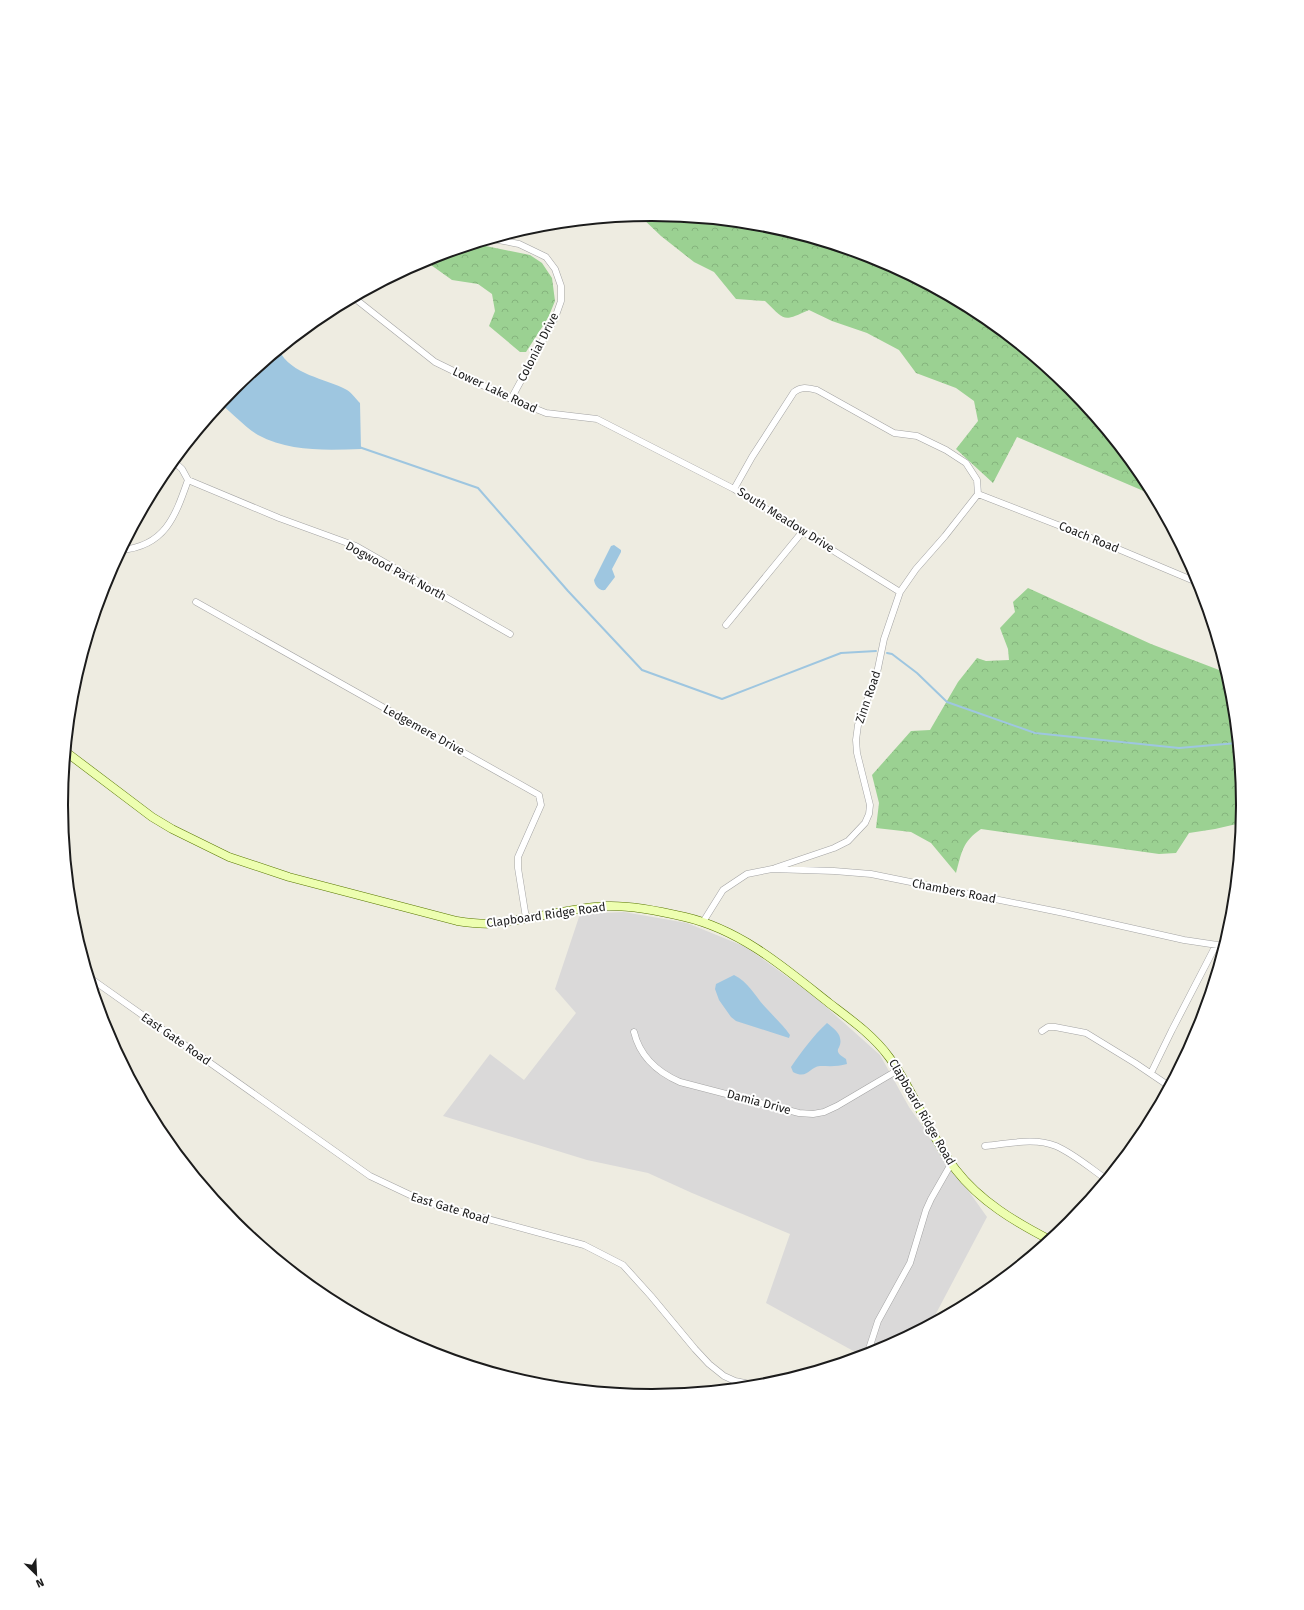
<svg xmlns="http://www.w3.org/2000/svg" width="1304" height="1610" viewBox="0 0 1304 1610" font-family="'Fira Sans',sans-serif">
	<defs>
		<pattern id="forest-crowns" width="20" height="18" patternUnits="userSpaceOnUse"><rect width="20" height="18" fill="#9bd192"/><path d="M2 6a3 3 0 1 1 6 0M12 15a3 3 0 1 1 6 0" fill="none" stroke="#85b37d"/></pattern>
	</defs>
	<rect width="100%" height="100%" fill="#eeece1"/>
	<!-- residential -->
	<path fill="#dad9d9" d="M624,912L687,923L746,947L815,997L880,1055L909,1107L987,1217L931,1323L878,1351L858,1357L857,1353L766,1303L790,1234L692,1193L648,1173L587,1160L443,1116L490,1054L524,1080L576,1013L555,989L580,914Z"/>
	<!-- forest -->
	<path fill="url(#forest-crowns)" d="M652,214L768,225L878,259L981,314L1070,387L1144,477L1153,495L1017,437L993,483L956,449L978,421L974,401L956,388L916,373L899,350L867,333L832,321L809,310C782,322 786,321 765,301L736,299L714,272L694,262L661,236L639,215Z
		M476,244L530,255L542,263L552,278L555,301L548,318L526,352H520L489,326L495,311L492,294L478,284L452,280L424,260Z
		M1028,588L1151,644L1227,673L1232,690L1243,805L1241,823L1215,829L1189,833L1176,853L1159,854L981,829C962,842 962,852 956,873L931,843L911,832L876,828L879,803L872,775L911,731L930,730L958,682L977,658L986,661L1009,660L1008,649L1000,628L1015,612L1013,602Z"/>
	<!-- water -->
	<path fill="#9ec6e0" d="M279,350C291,375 325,378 347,390C352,393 356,399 360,403L361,449C326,450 290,452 258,435C246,428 232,413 221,404L234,387Z
		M614,545L621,550V552L612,569L615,577L605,590C599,591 595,586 594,580L611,546Z
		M734,975C749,982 756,998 767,1009C775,1018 783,1025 790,1035L789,1038L736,1021L731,1017L719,1000L715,989L716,984Z
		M827,1023C832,1027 839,1032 840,1038C843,1050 830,1049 846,1059L847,1064C837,1067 829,1066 820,1066C809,1067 808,1080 793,1072L791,1067C802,1051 813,1036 827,1023Z"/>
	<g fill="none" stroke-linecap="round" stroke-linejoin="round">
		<!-- stream -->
		<path stroke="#9ec6e0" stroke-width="2" d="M359,447L478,488L568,591L642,670L722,699L841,653L876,651
			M887,653L892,654L917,673L947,702L1035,733L1179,748L1237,743"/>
		<!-- street casing -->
		<g stroke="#a3a3a3" stroke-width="7">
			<path id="street" d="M493,239L519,244L546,257L555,269L561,286V301L555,318L511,399
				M358,301L435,362L511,399L546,413L597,419L734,489L900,592
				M188,480L279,518L356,546L510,634
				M734,489L752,457L794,392C802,386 808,388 817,390L894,433L917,436L946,450L966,463L977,480L978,494
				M978,494L1099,541L1199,583
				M121,550C165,546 175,517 188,480L182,469L173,461
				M196,602L539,795L541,805L518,857V868L526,918
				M726,625L803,531
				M775,868L834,848L848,841L865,823L869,814L870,805L857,753L856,740L858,725L877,673L884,639L900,592L916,569L945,536L978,494
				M703,922L723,890L747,874L772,869L834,871L871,874L1064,913L1184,940L1224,946
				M90,978L370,1176L425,1202L584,1245L623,1265L651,1296L695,1349L709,1364L724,1376L735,1381L755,1385L771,1383
				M1042,1031L1048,1027H1055L1086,1033L1135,1063L1169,1086
				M634,1032C640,1057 657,1072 680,1082L799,1113L813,1114L824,1112L837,1106L898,1070
				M1151,1073L1172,1030L1216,945
				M985,1146C1008,1144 1034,1137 1056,1146C1074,1154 1090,1168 1106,1179
				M867,1355L878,1321L910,1263L926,1210L931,1199L951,1164"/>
		</g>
		<!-- secondary casing -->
		<g stroke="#577600" stroke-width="9">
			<path id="secondary" d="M66,752L152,817L172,829L229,857L289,877L457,921C470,923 484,925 497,923C533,919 569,908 606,906C632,905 660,911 685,917C741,930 785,968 829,1003C850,1019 873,1035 889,1057C904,1077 915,1101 927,1123C936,1139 945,1156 956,1170C980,1201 1015,1222 1050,1240"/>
		</g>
		<!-- street -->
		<use href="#street" stroke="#fff" stroke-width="6"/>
		<!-- secondary -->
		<use href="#secondary" stroke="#edfeb0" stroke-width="8"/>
	</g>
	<g text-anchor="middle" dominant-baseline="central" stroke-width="4" stroke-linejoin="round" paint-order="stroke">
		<!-- street labels -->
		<g font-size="12" fill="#1c1c1c" stroke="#fff">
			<text transform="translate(538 347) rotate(-63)">Colonial Drive</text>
			<text transform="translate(495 390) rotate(25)">Lower Lake Road</text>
			<text transform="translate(786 520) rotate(32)">South Meadow Drive</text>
			<text transform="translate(1089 537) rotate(22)">Coach Road</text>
			<text transform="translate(396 571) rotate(28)">Dogwood Park North</text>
			<text transform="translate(868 697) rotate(-71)">Zinn Road</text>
			<text transform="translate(424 730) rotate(29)">Ledgemere Drive</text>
			<text transform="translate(954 891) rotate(11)">Chambers Road</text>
			<text transform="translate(546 915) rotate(-8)">Clapboard Ridge Road</text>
			<text transform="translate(176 1039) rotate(35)">East Gate Road</text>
			<text transform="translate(759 1102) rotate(15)">Damia Drive</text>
			<text transform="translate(922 1112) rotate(60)">Clapboard Ridge Road</text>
			<text transform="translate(450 1208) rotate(17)">East Gate Road</text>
		</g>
	</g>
	<!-- crop -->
	<path d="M0 0H1304V1610H0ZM68 805a584 584 0 1 1 1168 0a584 584 0 1 1-1168 0Z" fill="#fff" fill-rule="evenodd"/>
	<path fill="none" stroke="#1c1c1c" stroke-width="2" d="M68 805a584 584 0 1 1 1168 0a584 584 0 1 1-1168 0Z"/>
	<!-- north arrow -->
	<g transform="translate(36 1574) rotate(156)" stroke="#ffffff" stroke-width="3" paint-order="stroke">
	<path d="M0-3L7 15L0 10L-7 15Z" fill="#1c1c1c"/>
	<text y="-6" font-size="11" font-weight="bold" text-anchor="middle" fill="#1c1c1c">N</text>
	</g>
</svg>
